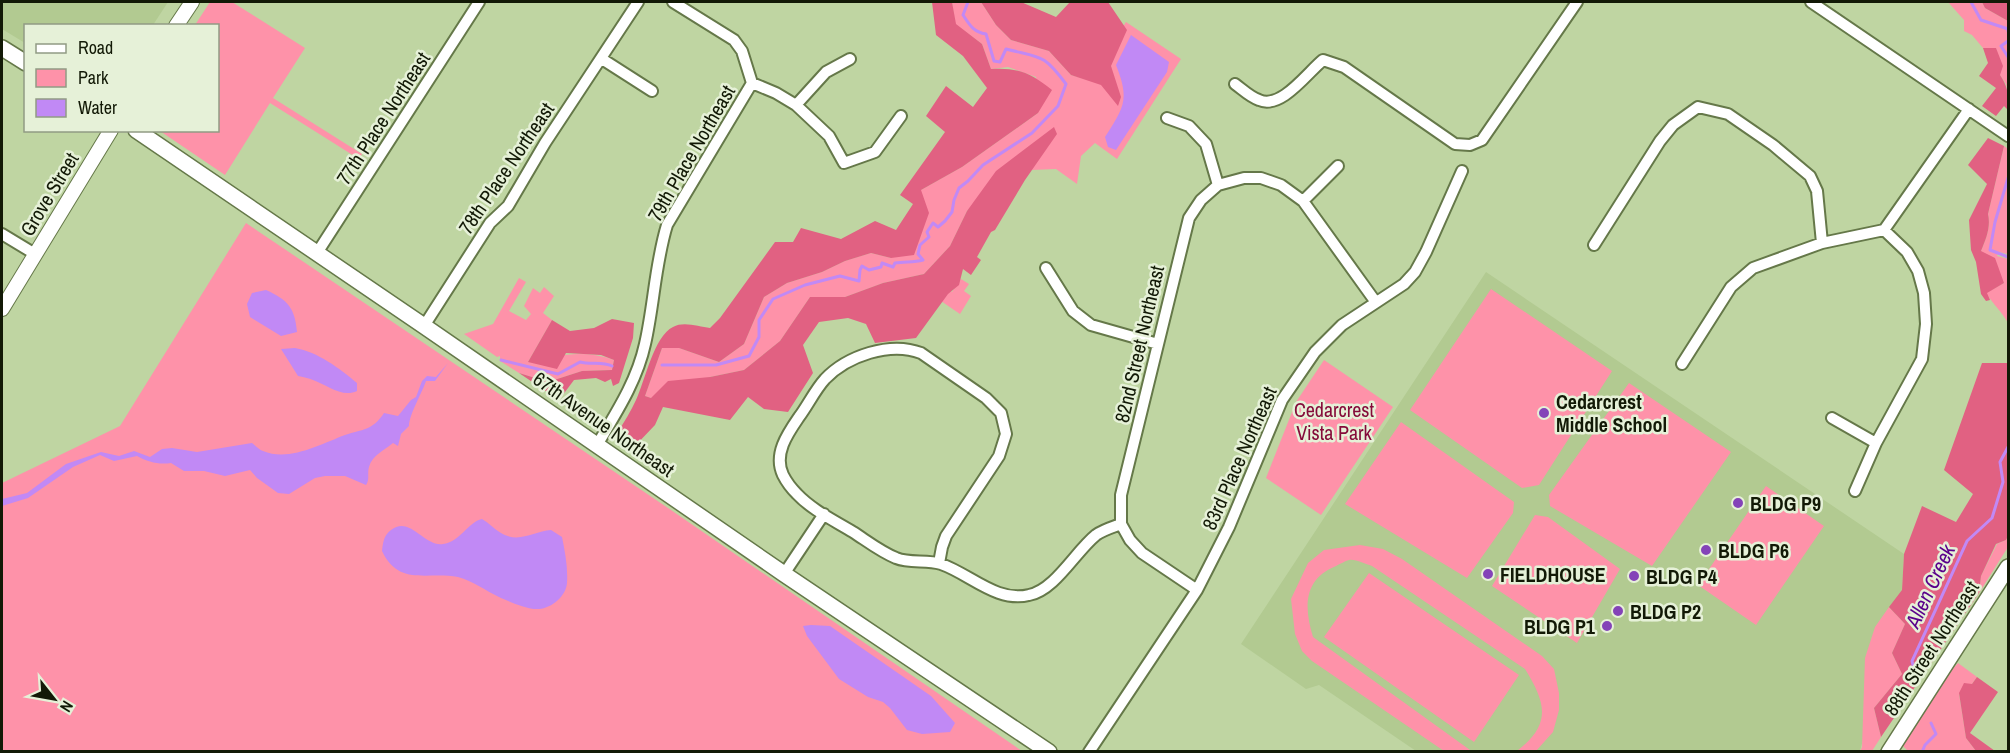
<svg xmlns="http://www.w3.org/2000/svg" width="2010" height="753" viewBox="0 0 2010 753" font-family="'Archivo Narrow',sans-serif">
	<rect width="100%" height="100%" fill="#bfd5a2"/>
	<!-- built -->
	<path fill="#b2ca91" d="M2,2H168L153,25L26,26L25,43L2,29Z
		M1486,272L1904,554L1902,590L1860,751H1416L1319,685L1306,689L1241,644Z"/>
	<!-- green -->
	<path fill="#fe92a9" d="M210,2H232L305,48L273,98L362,154L359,159L270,103L225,175L160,131L218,130V26L195,25Z
		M952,2H981L996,25L1011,40L1049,51L1071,75L1088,80L1126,22L1181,59L1117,159L1095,143L1081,156L1077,184L1056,169L1031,170L1054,128L1033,144L967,211L950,246L924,274L883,283L845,297H810L780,341L744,370L710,377L651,398L645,396L662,348H679L719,362L744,344L764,297L787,283L822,272L845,261L871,253L891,258L921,190L962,167L1038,113L1036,77L1008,67L991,69L982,44L955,24Z
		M1948,2H1982L1985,8L2008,21V92L2006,84L2000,75L1996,48H1983L1972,35L1964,31V20Z
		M2004,146L2008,149V254L1999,252L1997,256L2008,259V323C2002,312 1993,304 1986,293L2004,283L1981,251C1986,239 1991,227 1988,214Z
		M246,223L668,508L1022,751L2,752V483L120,426Z
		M519,278L526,282L509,311L526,320L531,314L524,306L533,288L540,293L544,287L554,296L543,313L552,320L528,362C557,355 586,349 614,360L612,370L582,371L548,382L519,373L500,361V356L497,357L464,334L493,324Z
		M961,279L969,284L964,291L971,296L960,314L941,301L949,290L952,292Z
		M1491,289L1612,371L1539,485L1522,488L1410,410Z
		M1324,360L1393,407L1321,515L1266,478L1296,402Z
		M1629,383L1731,452L1652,566L1550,506L1549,495Z
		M1401,422L1514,502L1513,513L1467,578L1345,504Z
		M1766,486L1824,526L1756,625L1698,585Z
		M1535,515L1548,517L1620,569L1577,643L1492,586Z
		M2008,536V547L1979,593L1981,576L1997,544L2006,540Z
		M1360,545L1383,549L1402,559L1542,656L1554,669L1559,693V710L1553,732L1536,751H1517C1552,724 1546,703 1525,669L1372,566C1365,564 1356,559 1349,560C1345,561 1340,564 1336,566C1303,579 1304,608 1313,637L1470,750L1475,751H1444L1312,661L1302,651L1295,634L1291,599L1308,563L1324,550Z
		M1369,573L1519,675L1474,742L1324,637Z
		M1889,607L1905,624L1892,653L1902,674L1874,708L1881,737L1872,751L1860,752L1862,747L1865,658L1875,627Z
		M1958,663L1977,677L1972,684L1959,694L1966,738L1976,751H1908L1903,746L1948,674Z"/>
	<!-- forest -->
	<path fill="#e16182" d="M932,2H952L956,24L982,44L991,69C1018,67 1032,74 1052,90L1038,113L962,167L921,190L929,213L914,255L891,258L871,253L845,261L822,272L787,283L764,297L744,344L719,362L679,348H662L645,396L651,398L668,381L710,377L744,370L780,341L810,297H845L883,283L924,274L950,246L967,211L996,171L1054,127L1057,134L1025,180L995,230L991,232L977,257L981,260L971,275L963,269L959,285L948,294L916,338L875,343L866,324L848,318L819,322L803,345L813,373L788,412L764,409L748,397L730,420L663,407L655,425L634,447L618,432C624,422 631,411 636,400C645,381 654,336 673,327C684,321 699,327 710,328L720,318L775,242H793L801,228L841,239L875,221L896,230L913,204L900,195L945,132L926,116L946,86L973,107L987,88L963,56L936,35Z
		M981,2H1021L1056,17L1070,2H1108L1127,30L1111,66L1121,97L1118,106L1101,85L1071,75L1049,51L1011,40L996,25Z
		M1982,2H2008V21L1985,8Z
		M1983,48H1996L2003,66L2000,75C2008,87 2009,95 2008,110L2004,106L1996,116L1982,106L1996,88L1979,76L1988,63Z
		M1988,138L2004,146L1988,214C1991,227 1986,239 1981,251L1995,258L2004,283L1987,293L1990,300L1986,301L1981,294L1976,262L1971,250L1969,220L1987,184L1968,165Z
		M612,319L634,323L633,338L619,383L613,386L611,379L605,382L596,378L574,380L559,400L519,373L548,382L582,371L612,370L614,360L601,355L566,353L557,369L528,362L552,320L570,331L594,328Z
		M1982,363H2008V536L2006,540L1996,544L1981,576L1979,593L1881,737L1874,708L1902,674L1892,653L1905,624L1889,607L1902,590L1904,554L1922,506L1956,522L1973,494L1944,470Z
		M1977,677L1998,692L1970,733L1995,751H1976L1966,738L1959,693L1964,683L1972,684Z"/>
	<!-- water -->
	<path fill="#c189f5" d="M1131,35L1169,62L1167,72L1116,150L1108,147L1105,137C1124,107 1130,100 1116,65Z
		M266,290C288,300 295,308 297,332L281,336L250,317L247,304L252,293Z
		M295,348C318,352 339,368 357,383V391C342,398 327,385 313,380C309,378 303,377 298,376L281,349Z
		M448,363L435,381H426C422,393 409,415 409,426L401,434L398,446L393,443C385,450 372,455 369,467C367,474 370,479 366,485L345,476H325L315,478L289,494L278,493L257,478L250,470L225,476L204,471H184L171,463C159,465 148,462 137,456L114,461L100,455L73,467L28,498L2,506V499L27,493L66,464L101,452L119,456L134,451L150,457L162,449L172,448L197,452L252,443C255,445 259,450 263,451C289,462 321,444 345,435C363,429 372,431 384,413L398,416L411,400L416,397L422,381L427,376L436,377Z
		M482,519C489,523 494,529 501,533C519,544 534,531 551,530L562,537C565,552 568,567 567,583C566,596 552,608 539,609C528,610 510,602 499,597C486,591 473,581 458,577C428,571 399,587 382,551C383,542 384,535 391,530C410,515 424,547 443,544C460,542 468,522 482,519Z
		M811,625L830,626L931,696L955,723L950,732L922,734L907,730L890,708L883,702L868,697L839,679L807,636L803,626Z"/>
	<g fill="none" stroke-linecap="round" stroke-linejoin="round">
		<!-- stream -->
		<path stroke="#c189f5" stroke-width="3" d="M1971,2L1981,20L2008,29V31
			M2008,41L2001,46L2008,57
			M2008,178L1995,222L1990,250L2008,257
			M501,360L558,374L580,362C591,365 602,361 612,366
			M662,365H716L749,356L759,337V320L773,299L805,285L840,276L859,281L860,270L862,266L869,270L881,267L882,263L893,267L895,263C905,261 913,263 923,260L918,254L920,245L929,237L927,232L933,223L938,227L945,221L952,212L954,200L959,188L968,181L983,165L1032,133L1058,106L1066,84C1043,53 1041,58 1006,49L1000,62L994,61L986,34C973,32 969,24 963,15L968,2
			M1916,678L1912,661L1967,541L1992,518L2003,482L2000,462L2008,447
			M1922,752L1925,745L1936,734L1931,723"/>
		<!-- minor casing -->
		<g stroke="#657849" stroke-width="14">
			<path id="minor" d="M673,2L734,40L742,51L752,83L776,93L796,105L829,136L844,163L875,152L901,116
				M1811,2L2008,136
				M602,59L652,91
				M1235,84C1242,89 1250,97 1259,100C1281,110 1307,73 1323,60L1344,67L1455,144L1470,145L1482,140L1577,2
				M796,105L826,72L850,59
				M1167,118L1189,126L1206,144L1218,185
				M1303,201L1338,166
				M2,234L35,254
				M1594,245L1660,141L1673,125L1698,107L1728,114L1773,145L1810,176L1817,191L1822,243
				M317,253L479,2
				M1046,268L1073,311L1091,325L1158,344
				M424,326L490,223L508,206L545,143L638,2
				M1682,364L1731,287L1753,268L1822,243L1884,230L1969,109
				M1832,418L1876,443
				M597,445C616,413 637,381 645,344C654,305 655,264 667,225L752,83
				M1855,491L1876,443L1922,359L1926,324L1924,293L1918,271L1907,252L1884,230
				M1121,524V495L1189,218L1201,200L1218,185L1244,178H1261L1281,185L1303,201L1375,301
				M1121,524L1130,540L1142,553L1197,590
				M939,563L942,547L946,536L999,456L1006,434L1001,413L986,398L921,353C890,341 847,356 825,379C815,390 808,405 799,417C788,433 773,454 783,475C786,481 792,489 797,494C812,510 835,521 853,532C867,541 881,552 896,558C910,564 927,559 941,564C970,574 997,603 1029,595C1055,590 1075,552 1096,535C1103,530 1113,527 1121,524
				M784,574L824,514
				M1089,752L1197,590L1229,527L1282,400L1315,352L1342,325L1404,284L1415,272L1426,252L1462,171"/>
		</g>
		<!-- tertiary casing -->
		<g stroke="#657849" stroke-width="16">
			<path id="tertiary" d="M176,26L192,2
				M2,309L111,130"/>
		</g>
		<!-- secondary casing -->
		<g stroke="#657849" stroke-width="18">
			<path id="secondary" d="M2,48L26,63
				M136,130L424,326L784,574L1049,752
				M1889,752L2008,567"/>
		</g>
		<!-- minor -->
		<use href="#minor" stroke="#fff" stroke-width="10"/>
		<!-- tertiary -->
		<use href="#tertiary" stroke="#fff" stroke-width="14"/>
		<!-- secondary -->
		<use href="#secondary" stroke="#fff" stroke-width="15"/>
	</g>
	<!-- markers -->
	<g fill="#8443b8" stroke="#e6f1d8" stroke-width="2">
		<circle cx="1544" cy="413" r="6"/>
		<circle cx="1738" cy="503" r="6"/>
		<circle cx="1706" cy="550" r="6"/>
		<circle cx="1488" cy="574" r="6"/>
		<circle cx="1634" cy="576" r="6"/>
		<circle cx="1618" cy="611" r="6"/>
		<circle cx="1607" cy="626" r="6"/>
	</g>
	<g text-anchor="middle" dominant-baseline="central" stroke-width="5" stroke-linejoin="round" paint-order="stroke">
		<!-- street labels -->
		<g font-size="20" fill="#121906" stroke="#e6f1d8">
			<text transform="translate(383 118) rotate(-57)">77th Place Northeast</text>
			<text transform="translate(691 153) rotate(-60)">79th Place Northeast</text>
			<text transform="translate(506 168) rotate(-56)">78th Place Northeast</text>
			<text transform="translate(49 194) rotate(-59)">Grove Street</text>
			<text transform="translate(1139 344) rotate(-77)">82nd Street Northeast</text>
			<text transform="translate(604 424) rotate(35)">67th Avenue Northeast</text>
			<text transform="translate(1239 458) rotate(-66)">83rd Place Northeast</text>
			<text transform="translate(1931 648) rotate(-57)">88th Street Northeast</text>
		</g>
		<!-- poi labels -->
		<g font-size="20" font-weight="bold" fill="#121906" stroke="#e6f1d8" text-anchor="start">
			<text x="1556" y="401">Cedarcrest<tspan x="1556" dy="23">Middle School</tspan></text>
			<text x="1750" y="503">BLDG P9</text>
			<text x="1718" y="550">BLDG P6</text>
			<text x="1500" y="574">FIELDHOUSE</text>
			<text x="1646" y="576">BLDG P4</text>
			<text x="1630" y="611">BLDG P2</text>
			<text x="1595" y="626" text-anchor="end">BLDG P1</text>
		</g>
		<!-- park labels -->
		<g font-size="20" fill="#850b3a" stroke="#e6f1d8">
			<text x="1334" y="409">Cedarcrest<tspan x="1334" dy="23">Vista Park</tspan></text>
		</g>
		<!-- water labels -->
		<g font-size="21" font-style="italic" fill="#5a008b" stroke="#e6f1d8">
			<text transform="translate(1930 586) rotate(-65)">Allen Creek</text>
		</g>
	</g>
	<!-- border -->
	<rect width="2010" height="753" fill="none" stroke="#121906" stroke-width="6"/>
	<!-- legend -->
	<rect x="24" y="24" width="195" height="108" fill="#e6f1d8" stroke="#919b84" stroke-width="1.5"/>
	<rect x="36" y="44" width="30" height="9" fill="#ffffff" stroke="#919b84" stroke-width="1.5"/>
	<text x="78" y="54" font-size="18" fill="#121906">Road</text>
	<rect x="36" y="69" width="30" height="18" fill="#fe92a9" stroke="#919b84" stroke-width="1.5"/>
	<text x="78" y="84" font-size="18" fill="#121906">Park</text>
	<rect x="36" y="99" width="30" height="18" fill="#c189f5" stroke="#919b84" stroke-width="1.5"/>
	<text x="78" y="114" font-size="18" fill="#121906">Water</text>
	<!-- north arrow -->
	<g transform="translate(54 699) rotate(121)" stroke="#e6f1d8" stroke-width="4.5" paint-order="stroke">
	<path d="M0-4.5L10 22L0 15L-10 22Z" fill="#121906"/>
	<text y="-9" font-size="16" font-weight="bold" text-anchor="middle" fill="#121906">N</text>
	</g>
</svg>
